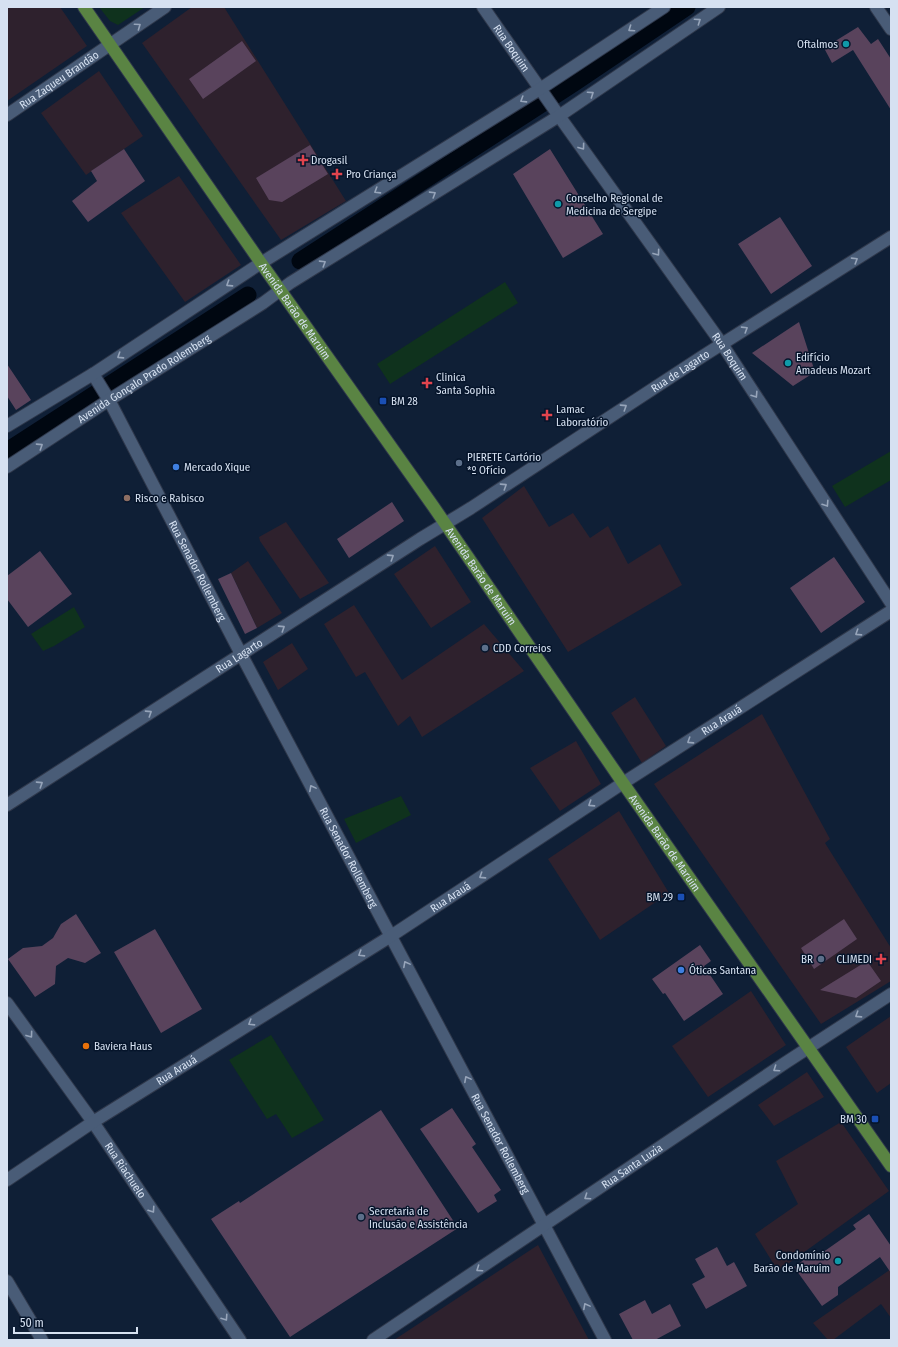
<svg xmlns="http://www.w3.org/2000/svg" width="898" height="1347" viewBox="0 0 898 1347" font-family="'Fira Sans Condensed',sans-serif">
	<rect width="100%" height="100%" fill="#0f1f36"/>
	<!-- commercial -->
	<path fill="#2e212d" d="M7,7H60L87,46L7,101Z
		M192,7H224L346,201L281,240L142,43Z
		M99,71L143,136L86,175L41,113Z
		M179,176L241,265L185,302L121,213Z
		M524,486L549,527L573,513L590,538L608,526L628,564L660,544L682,585L568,652L482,518Z
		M286,522L329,583L300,599L260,541L259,537Z
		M435,546L471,602L431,628L394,574Z
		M248,561L282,613L257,628L231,573Z
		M354,605L402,680L484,624L524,671L422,737L410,716L398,726L365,672L356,677L324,624Z
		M292,643L308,669L278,690L263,662Z
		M635,697L666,746L642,763L611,713Z
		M762,714L830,839L825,843L891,948V981L821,1024L654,784Z
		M576,741L601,784L560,811L530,768Z
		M619,811L669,893L600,940L548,859Z
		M751,991L786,1045L708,1097L672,1046Z
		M891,1016V1083L877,1093L846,1047Z
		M807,1072L824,1097L774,1126L758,1105Z
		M841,1122L889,1191L778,1271L755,1234L798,1204L776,1161Z
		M538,1245L589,1340H394Z
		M891,1269V1318L881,1304L833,1340H828L813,1323Z"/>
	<!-- green -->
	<path fill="#0f321d" d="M99,7H145L118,25L110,21Z
		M505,282L518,303L390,384L377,364Z
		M891,451V480L845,507L832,486Z
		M74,607L85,627L54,646L43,651L31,634Z
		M401,796L411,815L356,843L344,819Z
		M271,1035L324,1120L292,1138L276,1114L267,1119L229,1060Z"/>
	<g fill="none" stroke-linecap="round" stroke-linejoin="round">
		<!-- canal -->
		<path stroke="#000711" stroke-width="17" d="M300,261L574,83L687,7
			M7,451L248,295"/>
	</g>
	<!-- building -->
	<path fill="#59435c" d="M858,27L871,44L878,39L891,59V110L853,50L832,63L824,48Z
		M242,41L256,61L203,99L189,79Z
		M310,145L328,174L282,202L269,200L256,178Z
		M124,149L145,181L88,222L72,201L97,181L91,171Z
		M550,149L603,234L563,258L513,174Z
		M780,217L812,266L771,294L738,244Z
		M799,322L815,372L793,386L752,353Z
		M7,364L31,400L16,410L7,396Z
		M392,502L404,521L349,558L337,539Z
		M40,551L72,594L28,627L7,599V576Z
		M834,557L865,602L821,633L790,588Z
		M231,573L257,628L245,634L218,579Z
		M76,914L101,953L85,963L68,958L56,966L55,984L35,997L8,959L23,948L42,946L53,938L61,924Z
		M844,919L857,939L814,969L801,948Z
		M155,929L202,1009L161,1033L114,952Z
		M700,945L711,961L704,966L723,994L684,1021L665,993L663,994L652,979Z
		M867,961L881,981L856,998L820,990Z
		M452,1108L476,1144L472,1147L501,1190L494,1195L497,1201L478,1213L420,1129Z
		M381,1110L458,1228L290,1337L211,1219L239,1201L240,1203Z
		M869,1214L891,1246V1273L880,1257L838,1287V1295L822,1306L794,1267L816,1251L819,1255L856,1229L853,1225Z
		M717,1247L727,1266L734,1262L747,1286L706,1309L692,1284L705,1277L695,1259Z
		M645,1300L652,1314L670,1304L681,1326L655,1340H633L619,1314Z"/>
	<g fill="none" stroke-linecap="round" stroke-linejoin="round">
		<!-- street casing -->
		<g stroke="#2f384b" stroke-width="14">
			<g id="street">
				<path id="s1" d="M483,7L559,116L722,344L891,603"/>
				<path d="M876,7L891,29"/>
				<path id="s2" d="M7,115L165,7"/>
				<path id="s3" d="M93,374L109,400L241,654L605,1340"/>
				<path id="s4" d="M7,805L420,539L471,508L703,356L891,237"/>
				<path id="s5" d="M7,1003L93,1122L240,1340"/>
				<path id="s6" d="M7,1180L93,1122L391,936L623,783L891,611"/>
				<path d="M7,1281L42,1340"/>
				<path id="s7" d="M373,1340L785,1063L891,994"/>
			</g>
		</g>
		<!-- secondary casing -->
		<g stroke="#2f384b" stroke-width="14">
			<g id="secondary">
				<path d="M7,426L93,374L261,263L540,89L664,7"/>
				<path id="s8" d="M7,467L109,400L263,303L290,283L559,116L719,7"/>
			</g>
		</g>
		<!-- primary casing -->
		<g stroke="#2f384b" stroke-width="14">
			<g id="primary">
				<path id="s9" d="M84,7L261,263L433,506L623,783L891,1166"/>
			</g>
		</g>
		<!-- street -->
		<use href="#street" stroke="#495c77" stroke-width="12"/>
		<!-- secondary -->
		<use href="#secondary" stroke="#495c77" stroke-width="12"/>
		<!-- primary -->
		<use href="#primary" stroke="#5a8443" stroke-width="12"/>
	</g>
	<!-- one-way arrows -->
	<defs><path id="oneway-chevron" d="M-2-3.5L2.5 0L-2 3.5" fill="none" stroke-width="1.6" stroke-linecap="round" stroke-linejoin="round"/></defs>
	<g stroke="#97a5ba">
		<use href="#oneway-chevron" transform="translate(698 21) rotate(-34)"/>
		<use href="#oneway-chevron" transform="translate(138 26) rotate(-35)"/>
		<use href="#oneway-chevron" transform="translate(631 29) rotate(146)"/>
		<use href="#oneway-chevron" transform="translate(591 94) rotate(-34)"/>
		<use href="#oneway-chevron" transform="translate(523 100) rotate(148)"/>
		<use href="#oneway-chevron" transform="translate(582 147) rotate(54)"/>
		<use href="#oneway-chevron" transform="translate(377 191) rotate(148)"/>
		<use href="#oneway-chevron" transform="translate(433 194) rotate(-32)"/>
		<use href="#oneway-chevron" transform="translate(657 253) rotate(54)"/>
		<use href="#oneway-chevron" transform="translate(855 260) rotate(-32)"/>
		<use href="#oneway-chevron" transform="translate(323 263) rotate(-32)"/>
		<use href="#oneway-chevron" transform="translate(229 284) rotate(147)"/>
		<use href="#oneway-chevron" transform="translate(745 329) rotate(-32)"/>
		<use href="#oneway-chevron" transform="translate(120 356) rotate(147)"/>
		<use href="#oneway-chevron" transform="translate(755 395) rotate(57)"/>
		<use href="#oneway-chevron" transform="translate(624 407) rotate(-33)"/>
		<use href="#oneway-chevron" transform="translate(40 446) rotate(-33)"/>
		<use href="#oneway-chevron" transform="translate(504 486) rotate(-33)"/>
		<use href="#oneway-chevron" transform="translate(826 504) rotate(57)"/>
		<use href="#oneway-chevron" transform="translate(391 557) rotate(-33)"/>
		<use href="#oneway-chevron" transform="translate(282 628) rotate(-33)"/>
		<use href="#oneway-chevron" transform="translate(858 633) rotate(147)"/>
		<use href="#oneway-chevron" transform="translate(149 713) rotate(-33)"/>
		<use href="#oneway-chevron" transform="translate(690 741) rotate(147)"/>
		<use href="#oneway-chevron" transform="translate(40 784) rotate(-33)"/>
		<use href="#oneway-chevron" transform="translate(312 788) rotate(-118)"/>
		<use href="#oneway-chevron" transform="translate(591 804) rotate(147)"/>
		<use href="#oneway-chevron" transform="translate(482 876) rotate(147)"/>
		<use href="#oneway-chevron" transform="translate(361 954) rotate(148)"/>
		<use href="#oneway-chevron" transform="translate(406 964) rotate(-118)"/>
		<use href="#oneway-chevron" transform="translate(858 1015) rotate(147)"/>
		<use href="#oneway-chevron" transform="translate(251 1023) rotate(148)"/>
		<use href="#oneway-chevron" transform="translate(30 1035) rotate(54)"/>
		<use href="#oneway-chevron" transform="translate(776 1069) rotate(146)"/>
		<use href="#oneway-chevron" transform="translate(467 1079) rotate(-118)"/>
		<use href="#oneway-chevron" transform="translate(587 1197) rotate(146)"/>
		<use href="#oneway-chevron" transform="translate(152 1210) rotate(56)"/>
		<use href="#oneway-chevron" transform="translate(479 1269) rotate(146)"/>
		<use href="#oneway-chevron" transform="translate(586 1306) rotate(-118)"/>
		<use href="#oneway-chevron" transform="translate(225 1318) rotate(56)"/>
	</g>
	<!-- markers -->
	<g fill="#0f9aa8" stroke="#06152b" stroke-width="1.5">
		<circle cx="846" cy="44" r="4"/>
		<circle cx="558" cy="204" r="4"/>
		<circle cx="788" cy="363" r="4"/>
		<circle cx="838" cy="1261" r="4"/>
	</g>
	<g fill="#e0444e" stroke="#06152b" stroke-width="1.5">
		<path d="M301 154h4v4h4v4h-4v4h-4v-4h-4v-4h4z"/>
		<path d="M335 168h4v4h4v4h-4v4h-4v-4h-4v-4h4z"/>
		<path d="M425 377h4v4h4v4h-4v4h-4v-4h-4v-4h4z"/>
		<path d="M545 409h4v4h4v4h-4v4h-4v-4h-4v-4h4z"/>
		<path d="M879 953h4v4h4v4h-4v4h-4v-4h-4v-4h4z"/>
	</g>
	<g fill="#1a4fb4" stroke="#06152b" stroke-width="1.5">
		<rect x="379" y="397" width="8" height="8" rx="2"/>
		<rect x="677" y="893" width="8" height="8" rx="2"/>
		<rect x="871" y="1115" width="8" height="8" rx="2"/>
	</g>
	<g fill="#5c6f8a" stroke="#06152b" stroke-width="1.5">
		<circle cx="459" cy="463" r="4"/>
		<circle cx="485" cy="648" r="4"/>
		<circle cx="821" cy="959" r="4"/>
		<circle cx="361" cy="1217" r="4"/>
	</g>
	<g fill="#3f7fe0" stroke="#06152b" stroke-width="1.5">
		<circle cx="176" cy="467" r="4"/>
		<circle cx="681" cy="970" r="4"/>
	</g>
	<circle fill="#8d6e63" stroke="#06152b" stroke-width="1.5" cx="127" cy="498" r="4"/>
	<circle fill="#e8710a" stroke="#06152b" stroke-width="1.5" cx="86" cy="1046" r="4"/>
	<g text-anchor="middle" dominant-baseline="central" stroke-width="3" stroke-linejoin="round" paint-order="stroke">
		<!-- poi labels -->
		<g font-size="11" fill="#d6e1f1" stroke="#06152b" text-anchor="start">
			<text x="838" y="44" text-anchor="end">Oftalmos</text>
			<text x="311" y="160">Drogasil</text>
			<text x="346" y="174">Pro Criança</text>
			<text x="566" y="198">Conselho Regional de<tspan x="566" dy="13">Medicina de Sergipe</tspan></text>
			<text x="796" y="357">Edifício<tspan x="796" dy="13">Amadeus Mozart</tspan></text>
			<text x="436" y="377">Clinica<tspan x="436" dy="13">Santa Sophia</tspan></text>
			<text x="391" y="401">BM 28</text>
			<text x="556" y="409">Lamac<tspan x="556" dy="13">Laboratório</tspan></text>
			<text x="467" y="457">PIERETE Cartório<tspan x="467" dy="13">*º Ofício</tspan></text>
			<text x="184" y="467">Mercado Xique</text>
			<text x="135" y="498">Risco e Rabisco</text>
			<text x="493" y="648">CDD Correios</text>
			<text x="673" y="897" text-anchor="end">BM 29</text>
			<text x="813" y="959" text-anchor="end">BR</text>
			<text x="872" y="959" text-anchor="end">CLIMEDI</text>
			<text x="689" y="970">Óticas Santana</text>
			<text x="94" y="1046">Baviera Haus</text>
			<text x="867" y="1119" text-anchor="end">BM 30</text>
			<text x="369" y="1211">Secretaria de<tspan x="369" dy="13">Inclusão e Assistência</tspan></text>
			<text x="830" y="1255" text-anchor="end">Condomínio<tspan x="830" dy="13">Barão de Maruim</tspan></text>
		</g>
		<!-- street labels -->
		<g font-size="11" fill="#d6e1f1" stroke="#06152b">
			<text stroke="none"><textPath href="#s1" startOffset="50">Rua Boquim</textPath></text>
			<text stroke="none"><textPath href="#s2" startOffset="63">Rua Zaqueu Brandão</textPath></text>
			<text stroke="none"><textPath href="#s9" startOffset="370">Avenida Barão de Maruim</textPath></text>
			<text stroke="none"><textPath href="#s1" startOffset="428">Rua Boquim</textPath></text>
			<text stroke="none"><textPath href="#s4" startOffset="801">Rua de Lagarto</textPath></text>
			<text stroke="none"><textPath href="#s8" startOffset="163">Avenida Gonçalo Prado Rolemberg</textPath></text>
			<text stroke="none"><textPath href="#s3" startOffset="223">Rua Senador Rollemberg</textPath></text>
			<text stroke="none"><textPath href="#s9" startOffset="694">Avenida Barão de Maruim</textPath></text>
			<text stroke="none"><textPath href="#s4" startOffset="276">Rua Lagarto</textPath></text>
			<text stroke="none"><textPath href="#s6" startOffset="850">Rua Arauá</textPath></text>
			<text stroke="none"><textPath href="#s9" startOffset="1018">Avenida Barão de Maruim</textPath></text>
			<text stroke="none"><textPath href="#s3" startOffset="547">Rua Senador Rollemberg</textPath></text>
			<text stroke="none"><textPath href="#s6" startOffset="526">Rua Arauá</textPath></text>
			<text stroke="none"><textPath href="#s6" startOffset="202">Rua Arauá</textPath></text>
			<text stroke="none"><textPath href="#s3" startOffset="871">Rua Senador Rollemberg</textPath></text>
			<text stroke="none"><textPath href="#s7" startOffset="312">Rua Santa Luzia</textPath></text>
			<text stroke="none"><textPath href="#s5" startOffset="205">Rua Riachuelo</textPath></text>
		</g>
	</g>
	<!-- border -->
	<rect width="898" height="1347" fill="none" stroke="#d6e1f1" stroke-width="16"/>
	<!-- scale -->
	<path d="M14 1327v6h123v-6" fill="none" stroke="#d6e1f1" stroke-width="2"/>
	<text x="20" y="1327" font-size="12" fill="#d6e1f1" stroke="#06152b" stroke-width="3" paint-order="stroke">50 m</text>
</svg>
